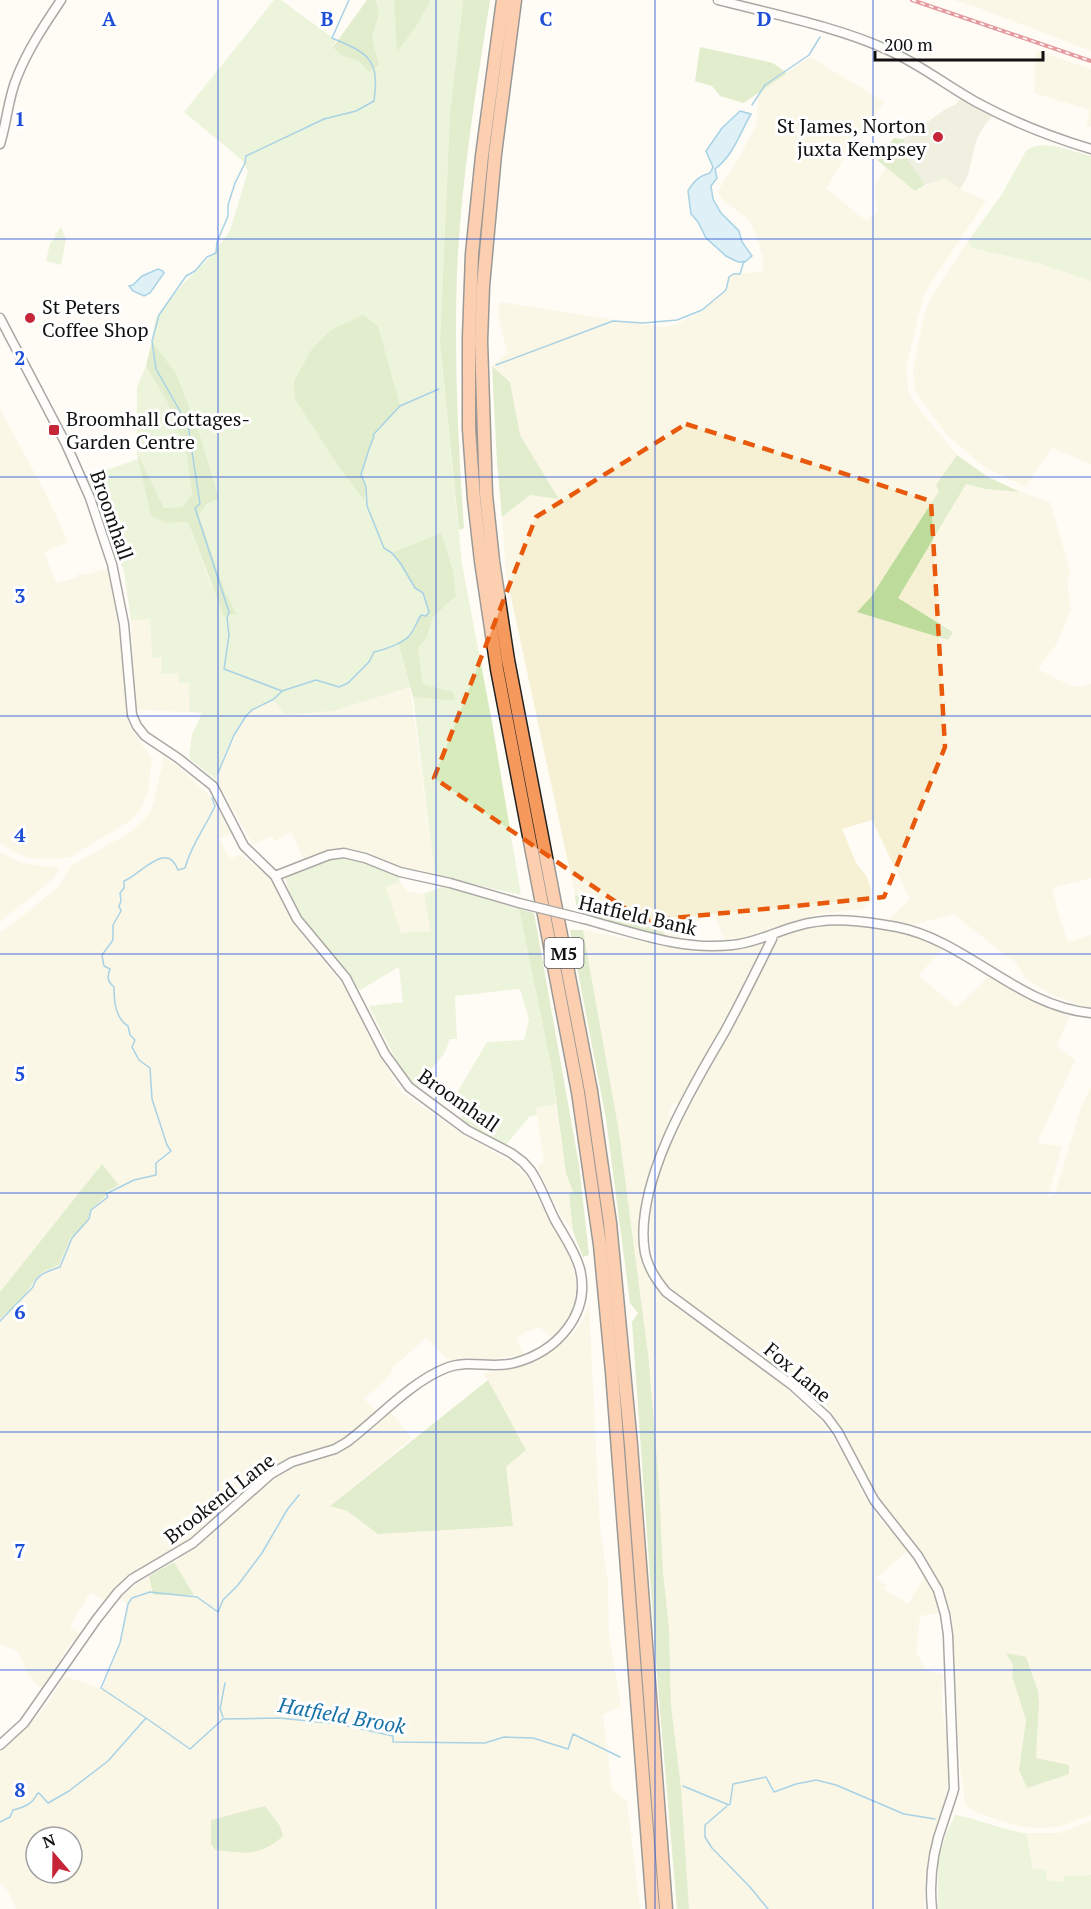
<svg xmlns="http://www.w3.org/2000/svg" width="1091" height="1909" viewBox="0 0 1091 1909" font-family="'PT Serif',serif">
	<rect width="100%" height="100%" fill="#fffcf5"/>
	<!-- farmland -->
	<path fill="#f6f1d4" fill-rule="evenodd" d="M954,0H1091V51L976,7Z
		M1036,51L1091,69V127L1086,125L1090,110L1034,93Z
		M810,57L885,102L858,135L826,189L867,221L877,211L874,191L876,183L887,166L915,191L939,179L944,178L960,189L986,201L932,281L923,298L906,367L908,391L915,404L957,455L936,485L939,491L871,597L858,612L948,640L953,631L897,598L966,484L985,489L1020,492L1050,502L1071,573L1067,581L1071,610L1056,645L1038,669L1069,685L1081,687L1091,684V878L1052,888L1058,912L1068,942L1091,935V1007L1081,1006L1050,994L1025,978L1016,963L953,914L912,925L888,921L910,899L872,820L842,829L856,863L867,877L871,889L870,902L863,909L818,914L738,939L731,937L725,942L714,913L682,926L679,938L665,934L620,908L575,895L506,574L502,517L530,495L559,498L520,435L510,382L492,366L507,353L498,313L500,302L661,327L675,325L697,313L726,289L729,275L763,271V258L756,234L748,219L724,201L717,192L737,161L757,124L758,92Z
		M968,241L972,248L1041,264L1091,281V464L1052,448L1025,487L984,467L948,436L920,399L915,389L913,369L924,315L931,298Z
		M0,409L47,496L68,542L44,552L56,583L76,578L78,573L84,575L108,569L122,649L126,709L129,723L134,734L152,758L148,793L140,810L130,821L70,857L53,859L29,858L16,853L0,843Z
		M150,618L152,658L162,657L190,683V712L138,710L135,701L131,620Z
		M410,687L435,875L409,871L385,863L365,852L346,848H335L304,859L291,832L275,841L271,836L253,845L216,780L234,735L246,716L252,710L274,699L285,715L333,711Z
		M164,757L175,764L211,797L231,834L219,839L230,859L241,854L277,885L293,923L349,994L377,1051L401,1092L459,1132L514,1164L527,1177L569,1256L575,1273L577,1299L570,1318L554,1339L539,1327L523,1333L516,1339L524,1354L490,1360L466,1357L449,1361L426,1338L391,1369L392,1372L379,1386L364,1399L378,1412L352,1434L338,1442L289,1459L265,1473L238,1494L195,1535L166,1554L129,1575L120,1583L106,1601L90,1592L70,1627L80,1634L67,1648L46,1688L38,1686L28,1675L19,1654L15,1650L0,1644V1319L7,1310L17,1304L34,1279L46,1270L59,1265L71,1236L78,1232L88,1219L90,1210L105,1197L106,1192L119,1185L102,1164L0,1292V932L14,923L59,886L71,866L129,833L145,819L153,806Z
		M0,852L21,863L60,868L53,879L0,922Z
		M400,882L408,892L424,894L432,931L400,933L386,887Z
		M822,925L871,927L913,933L944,948L918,976L957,1007L988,977L1027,999L1070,1017L1056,1046L1075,1060L1037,1143L1062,1146L1048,1197L1055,1194L1080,1110L1091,1087V1815L1059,1827L1036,1828L1019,1826L1001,1821L974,1811L965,1805L963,1783L960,1769L952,1619L946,1596L911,1540L877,1497L840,1425L827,1406L808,1390L679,1299L667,1286L659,1271L651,1246L650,1214L653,1193L658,1170L685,1108L737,1015L778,937L806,927ZM1013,1665L1038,1691L1039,1704L1036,1758L1069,1765L1068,1774L1027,1788L1019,1770L1026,1720L1012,1676Z
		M583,930L690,951L744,949L765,941L766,944L719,1035L679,1105L673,1103L668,1114L673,1117L649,1177L642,1214L639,1243L642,1260L655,1288L666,1299L724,1338L736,1350L779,1382L823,1423L847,1459L863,1495L880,1519L909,1550L876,1578L886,1585L884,1589L908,1604L925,1576L932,1588L942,1613L920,1616L916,1652L925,1669L943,1675L942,1705L948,1748L949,1773L945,1801L930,1851L925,1879L924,1909H689L681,1787L671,1706L669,1628L663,1572L659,1486L640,1293L619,1132Z
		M556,1104L566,1173L573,1192L569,1194L573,1232L562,1217L537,1166L544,1162L536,1108Z
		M589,1304L600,1526L608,1582L609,1636L621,1706L603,1715L612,1789L627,1801L640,1909H16L8,1891L0,1883V1751L34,1720L48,1703L65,1676L102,1689L118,1651L127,1604L119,1598L149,1576L153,1595H194L174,1562L218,1529L241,1505L273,1478L288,1468L333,1454L348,1447L364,1436L391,1412L412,1438L330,1506L347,1511L378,1534L488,1380L483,1373L506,1370L527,1364L548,1353L574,1334L583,1320ZM36,1837H72V1873H36Z
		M1091,1821V1875L1065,1876L1064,1882L1046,1880L1033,1869L1026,1833H1059Z"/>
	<!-- green -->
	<path fill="#d8ebbd" d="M274,0H281L336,40L333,46C346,59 361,62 379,65L372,37L379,15L376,0H394L417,25L431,0H463L450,113L440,343L462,564L492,722L521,895L435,875L413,697L455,701L453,692L423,684L418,647L427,637L433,617L456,596L401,564L415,588L423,593L429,612L413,628L411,635L398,642L410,687L333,711L285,715L274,700C266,703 258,706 252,711C236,722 221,761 216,780L189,758L192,735L202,713L190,712L189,683H179V673L161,674L162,657L152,658L150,619L131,620L124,572L87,477L138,459L151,515L166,523L188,522L212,587L237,614L226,594L199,513L207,504L219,498L199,432L176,373L152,341L156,317L183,284L213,254L230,231L248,171L243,161L184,112Z
		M1043,145L1055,146L1091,156V281L1041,264L972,248L968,241L1002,194L1026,151L1032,147Z
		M61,227L66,239L61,265L46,261L50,243L55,238V235Z
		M146,366L167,400L186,452L192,494L182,507L164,508L137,452V387Z
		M337,857H352L398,875L400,882L386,887L401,933L431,931L424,894L443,886L519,909L552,1070L556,1104L536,1108L537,1115L529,1117L505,1146L477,1132L459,1121L466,1111L453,1100L487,1042L524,1040L529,1019L520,989L455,996L457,1039H450L444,1054L416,1087L396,1060L369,1006L403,1002L399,967L360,990C340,965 286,908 286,877L293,873Z
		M955,1815C979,1819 1001,1830 1026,1833L1033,1869L1047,1870L1046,1880L1063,1882L1064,1876L1091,1875V1909H938V1860L946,1834Z"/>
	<!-- forest -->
	<path fill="#bddc9c" d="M367,0H376L379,15L372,37L379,65L369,72L360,62L341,55L333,47Z
		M394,0H431L417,25L397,52Z
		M463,0H490C476,90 461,181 457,272C454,358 458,443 464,528L459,530L440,343L450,113Z
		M700,47L773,63L787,73L744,103L720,96L712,86L695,81Z
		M894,138L904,139L908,160L925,185L915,191L877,160Z
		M363,315L378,326L400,406L373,435L374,437C368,449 366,461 361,474L366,487L364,500L339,467L295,399L294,381L312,349L331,330Z
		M152,341L176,373L199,432L219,498L207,504L199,514L226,594L237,614L224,616L188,522L166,523L151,516L138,459L137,452L164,508L182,507L192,494L186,452L167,401L146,366Z
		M492,366L510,382L520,435L559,499L530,495L502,517L497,463Z
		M957,455L988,477L1020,492L985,489L966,484L898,598L953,632L948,640L857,612L871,597L939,491L936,485Z
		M441,533L453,571L456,596L433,617L427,637L418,648L423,684L453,692L455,701L413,697L398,642L411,635L421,615L426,616L429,612L423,593L415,588L392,553Z
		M575,895L620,908L665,934V937L577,913Z
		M519,909L534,913L579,1165L589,1255L583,1257L573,1232L569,1194L573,1192L566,1173L552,1070Z
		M570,930H583L619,1132L649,1362L659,1486L663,1572L669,1628L671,1706L681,1787L689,1909H677L657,1675L632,1322L638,1313L630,1303L606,1119Z
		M102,1164L119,1185L106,1192L105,1197L90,1210L88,1219L78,1232L71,1237L59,1265C32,1274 35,1285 17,1303C12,1309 5,1313 0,1319V1292Z
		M488,1380L526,1450L506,1467L513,1526L378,1534L347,1511L330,1506Z
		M174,1562L194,1595H153L149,1576Z
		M1006,1653L1026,1657L1038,1691L1039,1704L1036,1758L1069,1765V1774L1027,1788L1019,1770L1026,1720L1012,1676L1013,1665Z
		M265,1806L280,1826L283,1836C260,1857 244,1853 215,1850L211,1844V1820Z"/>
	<!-- cemetery -->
	<path fill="#dbe3c4" d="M961,98L993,115C984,125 977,136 974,149C970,165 971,174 960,189L944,178L925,185L908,160L904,139L947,108L955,105Z"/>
	<!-- water -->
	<path fill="#b9e4f7" stroke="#3e9fd0" stroke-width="1.5" d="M740,111L751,114C740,133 733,156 715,169L717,178L711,186L713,199L721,213L739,231L742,242L752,256L745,262H738L726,256L706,238L698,222L691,214L688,191C694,181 699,176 710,173L713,167L706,151L722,128Z
		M158,269L163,271L164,273L150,293L144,296L133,291L129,286L133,285L142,276Z"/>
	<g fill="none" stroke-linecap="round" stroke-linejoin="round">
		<!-- stream -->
		<path stroke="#3e9fd0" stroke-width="1.5" d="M752,105L765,85L809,55L820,37
			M496,365L613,321L643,323L677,320L702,310L726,290L729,277L733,274H740L744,261
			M282,691L224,669L229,635L227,618L229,612L195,508L200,504L188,425L156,369L152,341L159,315L186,276L195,271L207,257L216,253L217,242L228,216V205L235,183L245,163L246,156L324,119L356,111L374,101C380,59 368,53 332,38L349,0
			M218,773L234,735L246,716L252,710L274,699L282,691L316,680L339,687L348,683L369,662L374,652C384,650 403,643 409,636C414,631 417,621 421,615L426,616L429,612L423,593L415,588L401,564L392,553L384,548L367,506L366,487L361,474C366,461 368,449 374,437L373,435L400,406L439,389
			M0,1321L33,1287C36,1274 49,1271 60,1267L72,1238L89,1219L91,1210L108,1197L106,1194L134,1180L156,1175V1163L171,1151L167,1145L152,1099L150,1068L139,1060L132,1047L135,1040L130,1035L128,1026C115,1018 114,1000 114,987C107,981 107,977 110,969L104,966L102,955L113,940V925L121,911L119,906L121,901L120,893L124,888V881C139,876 167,839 178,870L185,868C191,845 205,828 215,806L212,798
			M223,1717L220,1709L225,1683
			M146,1718L101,1688L120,1643L128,1604L132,1598L150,1592L197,1597L218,1612L223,1600L238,1585L262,1553L287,1510L299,1495
			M683,1786L729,1805L730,1804L733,1784L766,1777L774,1792L796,1784L816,1780L836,1785L904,1814L935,1819
			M727,1806L705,1825V1837L712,1848L750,1887L768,1909
			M0,1822L10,1817L13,1810C23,1807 32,1805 37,1794L39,1793L48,1803L69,1791L108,1761L146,1718L190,1749L223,1719L279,1718L339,1724L393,1736V1742L485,1743L504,1737L533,1738L568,1749L573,1734L620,1757"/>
		<!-- tertiary casing -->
		<g stroke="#444" stroke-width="11">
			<path id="tertiary" d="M718,0C772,14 839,27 890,51C921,65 947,86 976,102C1013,122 1051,137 1091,149
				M0,144C7,122 8,98 17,77C28,49 45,24 61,0
				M0,318L66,444L90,498L112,564L124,624L132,715L137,726L145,736L178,758L213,786L244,846L275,876L297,919L346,978L385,1054L409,1087L467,1130L511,1153L523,1162L531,1171C541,1186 547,1204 555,1220C564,1236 575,1251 580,1269C591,1315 556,1352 514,1363C491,1369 467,1359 446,1368C409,1383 379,1418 347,1442L335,1449L292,1462L271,1474L193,1543L132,1579L118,1592L96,1620L24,1723L0,1745
				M275,876L329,855L344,853L365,858L400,872L450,883L519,903
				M584,919C632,932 682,951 732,945C755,943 775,932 797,926C830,916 864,921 897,927C968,941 1017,1006 1091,1013
				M773,934L772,939C756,971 741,1002 724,1033C691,1089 633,1185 645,1253C648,1268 657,1281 666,1292L792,1385L827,1417L838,1432L874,1500L918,1556L938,1590L945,1614L948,1635L954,1789C951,1800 947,1810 944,1820C933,1849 929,1879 932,1909"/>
		</g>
		<!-- motorway casing -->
		<g stroke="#222" stroke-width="15">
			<path id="motorway" d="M503,0L482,156L472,254L469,337V429L474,499L481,561L497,669L578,1092L600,1245L612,1372L653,1909
				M515,0L495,154L483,286L481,341L486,495L493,561L508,660L591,1091L610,1223L631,1445L666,1909"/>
		</g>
		<!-- tertiary -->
		<use href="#tertiary" stroke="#fff" stroke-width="8"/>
		<!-- motorway -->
		<use href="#motorway" stroke="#f6995c" stroke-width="12"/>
		<!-- rail casing -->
		<g stroke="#c52537" stroke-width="4">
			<path id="rail" d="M912,0L1091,61"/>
		</g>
		<!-- rail -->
		<use href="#rail" stroke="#fff" stroke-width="1.5" stroke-dasharray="4.5" stroke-linecap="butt"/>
		<!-- tertiary-bridge casing -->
		<g stroke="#444" stroke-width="11" stroke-linecap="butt">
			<path id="tertiary-bridge" d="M519,903L584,919"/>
		</g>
		<!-- tertiary-bridge -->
		<use href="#tertiary-bridge" stroke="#fff" stroke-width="8"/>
	</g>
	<!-- marked area -->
	<path d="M0 0H1091V1909H0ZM686,424L931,501L945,747L884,897L644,921L434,778L536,517Z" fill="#fffcf5" fill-opacity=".55" fill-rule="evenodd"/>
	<path fill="none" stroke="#e8590c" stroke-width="4.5" stroke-dasharray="12 8" stroke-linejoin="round" d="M686,424L931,501L945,747L884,897L644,921L434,778L536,517Z"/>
	<!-- grid -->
	<path fill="none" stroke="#1d4ed8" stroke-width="1.5" stroke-opacity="0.55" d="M218,0V1909M436,0V1909M655,0V1909M873,0V1909M0,239H1091M0,477H1091M0,716H1091M0,954H1091M0,1193H1091M0,1432H1091M0,1670H1091"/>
	<!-- markers -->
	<g fill="#c52537" stroke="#fff" stroke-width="2">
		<circle cx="938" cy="137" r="6"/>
		<circle cx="30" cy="318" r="6"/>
		<rect x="48" y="424" width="12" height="12" rx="3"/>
	</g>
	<g text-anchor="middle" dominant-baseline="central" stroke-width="6" stroke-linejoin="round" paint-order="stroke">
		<!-- shield labels -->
		<rect fill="#fff" stroke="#585858" stroke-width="1.5" x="544.5" y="938" width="39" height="30" rx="4.5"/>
		<g font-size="18" font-weight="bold" fill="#111">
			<text x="564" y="953">M5</text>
		</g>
		<!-- poi labels -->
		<g font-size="20" fill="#111" stroke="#fff" text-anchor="start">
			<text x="926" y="125" text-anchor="end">St James, Norton<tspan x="926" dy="23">juxta Kempsey</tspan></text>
			<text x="42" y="306">St Peters<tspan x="42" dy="23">Coffee Shop</tspan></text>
			<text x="66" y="418">Broomhall Cottages-<tspan x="66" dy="23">Garden Centre</tspan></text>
		</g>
		<!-- street labels -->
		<g font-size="20" fill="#111" stroke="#fff">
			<text transform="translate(112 515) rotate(71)">Broomhall</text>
			<text transform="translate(638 915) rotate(13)">Hatfield Bank</text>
			<text transform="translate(459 1100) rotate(35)">Broomhall</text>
			<text transform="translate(798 1372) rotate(40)">Fox Lane</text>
			<text transform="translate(219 1498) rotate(-38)">Brookend Lane</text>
		</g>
		<!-- water labels -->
		<g font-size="21" font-style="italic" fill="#1671a7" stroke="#fff">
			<text transform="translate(342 1715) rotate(10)">Hatfield Brook</text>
		</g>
	</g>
	<g font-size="20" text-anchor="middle" font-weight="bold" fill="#1d4ed8" stroke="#fff" stroke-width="6" stroke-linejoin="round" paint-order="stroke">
		<text x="109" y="26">A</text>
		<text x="327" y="26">B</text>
		<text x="546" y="26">C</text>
		<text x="764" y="26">D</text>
		<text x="20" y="126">1</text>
		<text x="20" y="365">2</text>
		<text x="20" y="603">3</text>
		<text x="20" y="842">4</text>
		<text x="20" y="1081">5</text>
		<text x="20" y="1319">6</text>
		<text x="20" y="1558">7</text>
		<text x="20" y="1797">8</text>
	</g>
	<!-- north arrow -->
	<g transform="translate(54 1855) rotate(340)"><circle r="28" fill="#ffffff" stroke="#a0a0a0" stroke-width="1.5"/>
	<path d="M0-4.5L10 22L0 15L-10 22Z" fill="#c52537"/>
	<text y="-9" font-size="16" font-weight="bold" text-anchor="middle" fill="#111111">N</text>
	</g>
	<!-- scale -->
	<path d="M875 51v9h168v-9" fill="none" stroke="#111111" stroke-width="3"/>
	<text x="884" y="51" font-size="18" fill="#111111" stroke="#ffffff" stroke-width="4.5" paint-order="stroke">200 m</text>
</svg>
